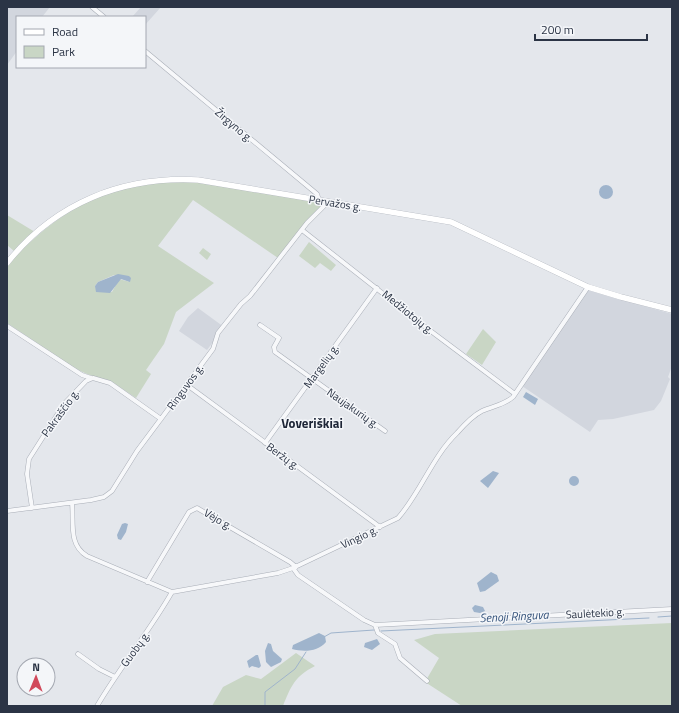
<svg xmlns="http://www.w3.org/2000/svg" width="679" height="713" viewBox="0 0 679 713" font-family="'Titillium Web',sans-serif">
	<rect width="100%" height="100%" fill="#e4e7ec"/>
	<!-- built -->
	<path fill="#d2d6de" d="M7,7H50L42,17H17V51L7,65Z
		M141,7H161L145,25V17H132Z
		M588,290L672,314V366L668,377L670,379L661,401L654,410L613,419L598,420L590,432L522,386Z
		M198,308L224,327L207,350L179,331L188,317Z"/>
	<!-- green -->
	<path fill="#c9d6c5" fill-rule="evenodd" d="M155,182H193L321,203L322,207L278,258L193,200L158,246L214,283L176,312L164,344L146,370L151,374L136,398L115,384L87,374L74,368L7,323V265C36,235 64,210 104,195C120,188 138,186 155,182ZM114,275L130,282L119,279L112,292L95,286L98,282Z
		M7,215L35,232L14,251L7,245Z
		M309,242L336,265L331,271L320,263L315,268L299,256Z
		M203,248L211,254L207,260L199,253Z
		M483,329L496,342L482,365L466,354Z
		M672,623V706H462L425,682L439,658L414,640L435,634Z
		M296,653L315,666C295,676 291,686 283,706H212L223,687L246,675L261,679Z"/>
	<!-- water -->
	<path fill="#9fb4cc" d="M599 192a7 7 0 1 1 14 0a7 7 0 1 1-14 0Z
		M118,274L129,276L131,278L130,282L121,279L110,293L96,292L95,286L98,282Z
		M526,392L538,399L535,405L523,397Z
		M493,471L499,473L488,488L480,481Z
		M569 481a5 5 0 1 1 10 0a5 5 0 1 1-10 0Z
		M125,523L128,524L126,532L121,540L118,539L117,535L122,524Z
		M491,572L497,575L499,581L485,591L480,592L477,583Z
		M475,605L483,607L485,611L480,613L474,612L472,608Z
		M319,633L325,636L326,642C318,652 303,652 292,649L293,645Z
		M377,639L380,644L372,650L364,647L365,643Z
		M268,643L271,644L273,651L282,659L281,662L271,667L266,662L265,651Z
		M256,655H258L261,666L259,668L252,666L249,668L247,661Z"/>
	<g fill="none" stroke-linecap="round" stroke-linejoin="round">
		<!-- stream -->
		<path stroke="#9fb4cc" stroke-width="1" d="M658,617L672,616
			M381,631L649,618
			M324,637L331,633L374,630
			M265,706V692L295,669L306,652"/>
		<!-- minor casing -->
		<g stroke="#a9aeb7" stroke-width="5">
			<path id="minor" d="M92,7L104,17
				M145,51L317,194L319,200
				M302,230L428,329L515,394
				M260,325L279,338L274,347L275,352L385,431
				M7,326L82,375L91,378
				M187,385L380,527
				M265,443L377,288
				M72,503C74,522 68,545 87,556L172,592L278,573L293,568L398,518C421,492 432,457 457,433C464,425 472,416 482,411C493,406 504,405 513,397L588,287
				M32,508L27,474L29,459L64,404L86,381L93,378L110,383L161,419
				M7,511L91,500L104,497L112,491L137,451L213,349L218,333L241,304L250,296L307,223L328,202
				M293,568L298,575L364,620L375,625
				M147,582L189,512L197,508L290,562L296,567
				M375,625L672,609
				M375,625L378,633L395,644L400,658L427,681
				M78,654L99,669L115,677
				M97,706C120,667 149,632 172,592"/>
		</g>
		<!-- secondary casing -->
		<g stroke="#a9aeb7" stroke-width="6">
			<path id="secondary" d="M7,263C55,203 122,176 198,180L451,222L588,287L621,297L672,310"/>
		</g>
		<!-- minor -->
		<use href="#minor" stroke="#f7f8fa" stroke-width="4"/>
		<!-- secondary -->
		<use href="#secondary" stroke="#fff" stroke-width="5.5"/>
	</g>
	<g text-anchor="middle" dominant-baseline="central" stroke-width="3" stroke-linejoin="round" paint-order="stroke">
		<!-- street labels -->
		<g font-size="11" fill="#2b3445" stroke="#f4f6f9">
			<text transform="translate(234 125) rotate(40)">Žirgyno g.</text>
			<text transform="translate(335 203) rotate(9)">Pervažos g.</text>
			<text transform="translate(408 312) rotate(39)">Medžiotojų g.</text>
			<text transform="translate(321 366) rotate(-54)">Margelių g.</text>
			<text transform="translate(185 387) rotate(-54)">Ringuvos g.</text>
			<text transform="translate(353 408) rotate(35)">Naujakurių g.</text>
			<text transform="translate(60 413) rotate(-54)">Pakraščio g.</text>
			<text transform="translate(283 456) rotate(36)">Beržų g.</text>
			<text transform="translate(218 519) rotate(30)">Vėjo g.</text>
			<text transform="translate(359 537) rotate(-25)">Vingio g.</text>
			<text transform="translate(595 613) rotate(-3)">Saulėtekio g.</text>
			<text transform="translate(135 649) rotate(-54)">Guobų g.</text>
		</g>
		<!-- water labels -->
		<g font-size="12" font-style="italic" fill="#34527a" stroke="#f4f6f9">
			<text transform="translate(514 616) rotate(-3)">Senoji Ringuva</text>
		</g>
		<!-- quarter labels -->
		<g font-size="13" font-weight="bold" fill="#1d2536" stroke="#f4f6f9">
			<text x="312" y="423">Voveriškiai</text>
		</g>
	</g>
	<!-- border -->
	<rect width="679" height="713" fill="none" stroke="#2b3445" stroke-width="16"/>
	<!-- legend -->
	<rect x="16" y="16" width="130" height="52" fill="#f4f6f9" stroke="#a4a8b1"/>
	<rect x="24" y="29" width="20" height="6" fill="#ffffff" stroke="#a4a8b1"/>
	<text x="52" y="36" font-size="12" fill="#2b3445">Road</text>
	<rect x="24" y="46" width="20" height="12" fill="#c9d6c5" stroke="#a4a8b1"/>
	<text x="52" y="56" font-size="12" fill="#2b3445">Park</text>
	<!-- north arrow -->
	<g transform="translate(36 677) rotate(1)"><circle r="19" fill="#f4f6f9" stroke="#a4a8b1"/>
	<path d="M0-3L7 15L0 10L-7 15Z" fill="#d1495b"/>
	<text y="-6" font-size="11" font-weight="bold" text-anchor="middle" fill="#2b3445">N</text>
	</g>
	<!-- scale -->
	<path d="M535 34v6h112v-6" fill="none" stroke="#2b3445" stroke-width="2"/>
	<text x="541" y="34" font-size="12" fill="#2b3445" stroke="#f4f6f9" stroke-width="3" paint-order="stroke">200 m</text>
</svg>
